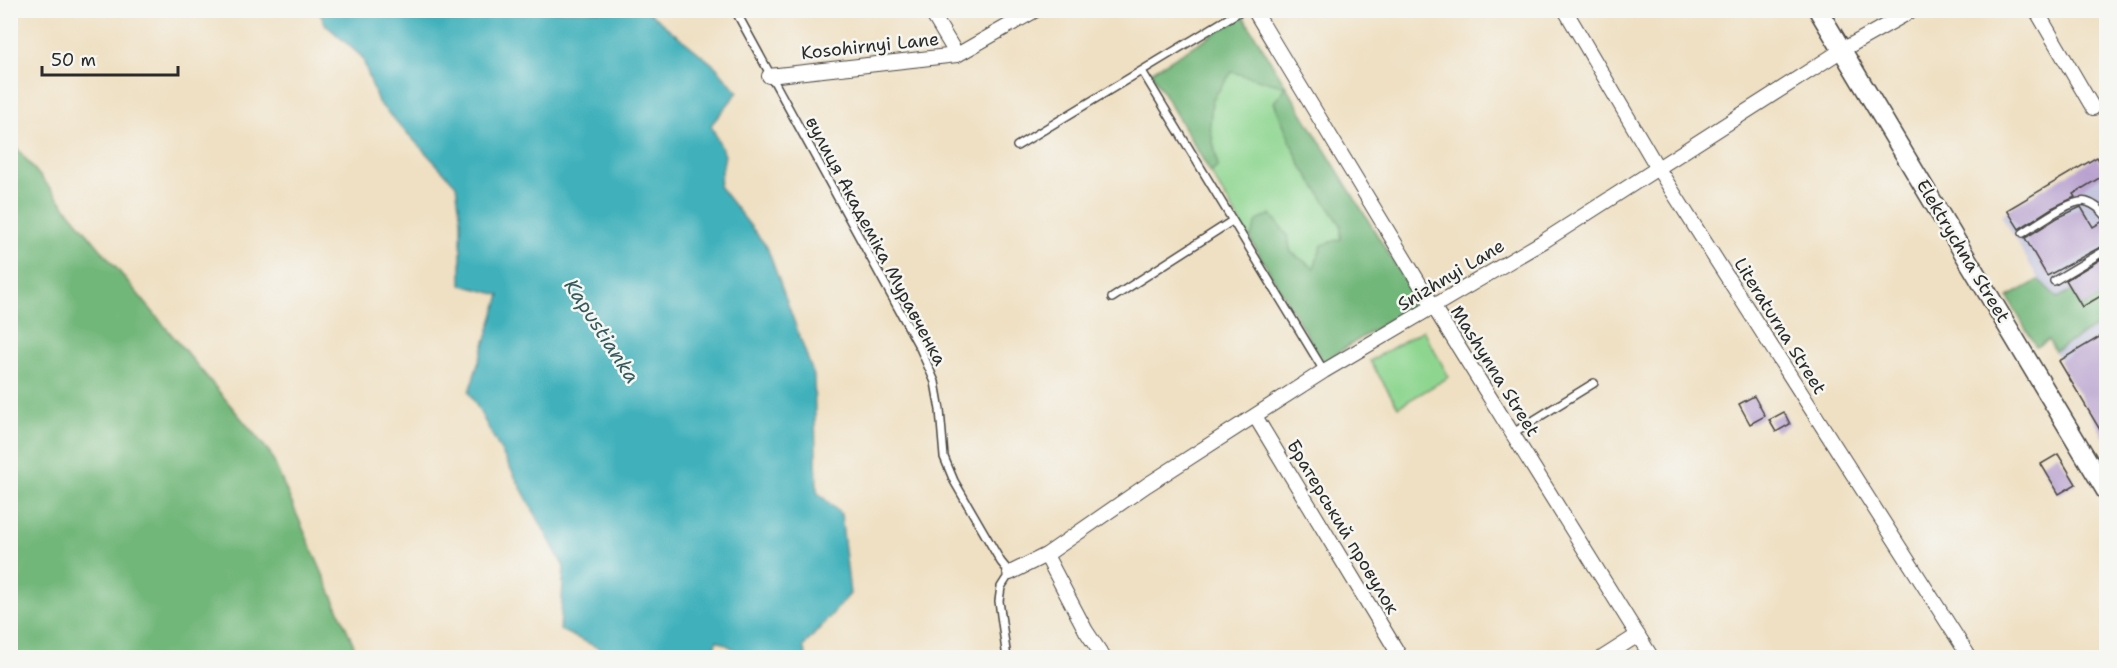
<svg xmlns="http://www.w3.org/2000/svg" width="2117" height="668" viewBox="0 0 2117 668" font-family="'Shantell Sans',sans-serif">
	<rect width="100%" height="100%" fill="#f6f6f2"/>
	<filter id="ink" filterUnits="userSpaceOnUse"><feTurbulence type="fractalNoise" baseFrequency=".0167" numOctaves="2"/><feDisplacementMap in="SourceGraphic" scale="12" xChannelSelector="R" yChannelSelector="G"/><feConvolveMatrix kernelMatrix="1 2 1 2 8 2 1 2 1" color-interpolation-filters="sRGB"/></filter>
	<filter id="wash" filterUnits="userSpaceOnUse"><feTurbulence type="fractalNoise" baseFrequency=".008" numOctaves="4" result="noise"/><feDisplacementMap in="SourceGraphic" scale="24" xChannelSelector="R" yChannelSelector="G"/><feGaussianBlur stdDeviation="1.35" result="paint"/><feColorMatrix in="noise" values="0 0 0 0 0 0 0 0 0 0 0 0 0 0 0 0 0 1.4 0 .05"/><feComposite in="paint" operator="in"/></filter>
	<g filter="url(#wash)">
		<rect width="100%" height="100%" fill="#efe0c3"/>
		<!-- industrial -->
		<path fill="#c1c2dd" d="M2097,157L2106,174V293L2082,307L2058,298L2039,280L2001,215Z
			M2106,321V439L2055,351Z"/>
		<!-- green -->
		<path fill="#8ed690" stroke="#5c805e" stroke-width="1.5" d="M1243,16L1418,302L1323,362L1151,72Z
			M1423,330L1449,377L1398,407L1370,361Z"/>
		<!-- forest -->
		<path fill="#72b77a" stroke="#4e7152" stroke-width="1.5" d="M1243,16L1418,302L1323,362L1250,239L1257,221L1271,214L1287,235L1291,252L1314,268L1322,245L1341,239V225L1300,164L1274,102L1286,87L1232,72L1212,100L1210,126L1218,166L1211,173L1151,72Z
			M10,140L270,453L359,657H11Z
			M2039,280L2058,298L2072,290L2082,307L2106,293V321L2055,351L2048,340L2036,347L2008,297Z"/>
		<!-- water -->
		<path fill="#41b1bb" stroke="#366e73" stroke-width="1.5" d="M319,11H647L715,66L738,92L711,125L725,155L719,186L767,247L814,376L817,492L841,514L850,594L803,647L807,657H749L717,640L711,657H618L560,630L564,567L469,392L500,295L461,285V221L456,185L378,102L362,57L326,25Z"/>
		<g id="blocks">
			<!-- building -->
			<path fill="#b8a0cf" d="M2097,157L2106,174L2073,194L2075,197L2052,208L2019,229L2007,210Z
				M2081,207L2093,227L2103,221L2106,222V244L2047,276L2025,238L2057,218Z
				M2106,256V293L2082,307L2066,280Z
				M2106,333V440L2059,361Z
				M1754,396L1765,416L1750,424L1739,404Z
				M1784,412L1790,424L1776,432L1769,420Z
				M2058,454L2076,484L2059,494L2041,464Z"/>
		</g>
	</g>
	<g filter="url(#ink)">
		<use href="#blocks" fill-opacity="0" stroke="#484642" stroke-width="1.5"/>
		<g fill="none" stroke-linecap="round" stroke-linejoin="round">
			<!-- service casing -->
			<g stroke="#484642" stroke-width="10">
				<path id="service" d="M735,10L920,348L935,382L940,410L944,457L954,481L1001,562L1010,573L1001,587L999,601L1007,658
					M1142,71L1324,371
					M1017,146L1242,10
					M2023,233C2036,225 2073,197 2087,202C2094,204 2101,210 2106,216
					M2054,281L2106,250
					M1112,298L1232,221
					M1513,433L1594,383"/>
			</g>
			<!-- minor casing -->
			<g stroke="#484642" stroke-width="16">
				<path id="minor" d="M930,10L957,55
					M1254,10L1433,306L1652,658
					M1565,10L1657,167L1970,658
					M2036,10L2093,108
					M769,76L957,55L1036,10
					M1255,416L1401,658
					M1046,555L1086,631L1104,658
					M1010,573L1046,555L1147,485L1324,371L1544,241L1842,50L1913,10
					M1602,658L1638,635"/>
			</g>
			<!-- tertiary casing -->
			<g stroke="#484642" stroke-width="21">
				<path id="tertiary" d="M1818,10L2106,491"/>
			</g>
			<!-- service -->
			<use href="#service" stroke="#fff" stroke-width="7"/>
			<!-- minor -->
			<use href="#minor" stroke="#fff" stroke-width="14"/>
			<!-- tertiary -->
			<use href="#tertiary" stroke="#fff" stroke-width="18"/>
		</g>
	</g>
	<g text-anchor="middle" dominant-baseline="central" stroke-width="5" stroke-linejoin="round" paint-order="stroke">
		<!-- street labels -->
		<g font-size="18" fill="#2b2b2b" stroke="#f6f6f2">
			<text transform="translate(870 46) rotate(-6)">Kosohirnyi Lane</text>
			<text transform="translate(876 241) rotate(62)">вулиця Академіка Муравченка</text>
			<text transform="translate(1963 251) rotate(59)">Elektrychna Street</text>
			<text transform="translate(1451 275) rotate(-31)">Snizhnyi Lane</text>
			<text transform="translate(1780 326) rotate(58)">Literaturna Street</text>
			<text transform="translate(1495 371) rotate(58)">Mashynna Street</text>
			<text transform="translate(1343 527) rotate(59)">Братерський провулок</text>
		</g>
		<!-- water labels -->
		<g font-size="20" font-style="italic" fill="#335a5d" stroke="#f6f6f2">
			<text transform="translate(602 331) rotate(57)">Kapustianka</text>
		</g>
	</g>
	<!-- margin -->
	<rect width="2117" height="668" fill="none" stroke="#f6f6f2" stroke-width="36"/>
	<!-- scale -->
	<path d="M42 66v9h136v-9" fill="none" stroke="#2b2b2b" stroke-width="3"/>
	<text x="51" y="66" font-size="18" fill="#2b2b2b" stroke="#f6f6f2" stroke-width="4.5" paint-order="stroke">50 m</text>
</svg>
